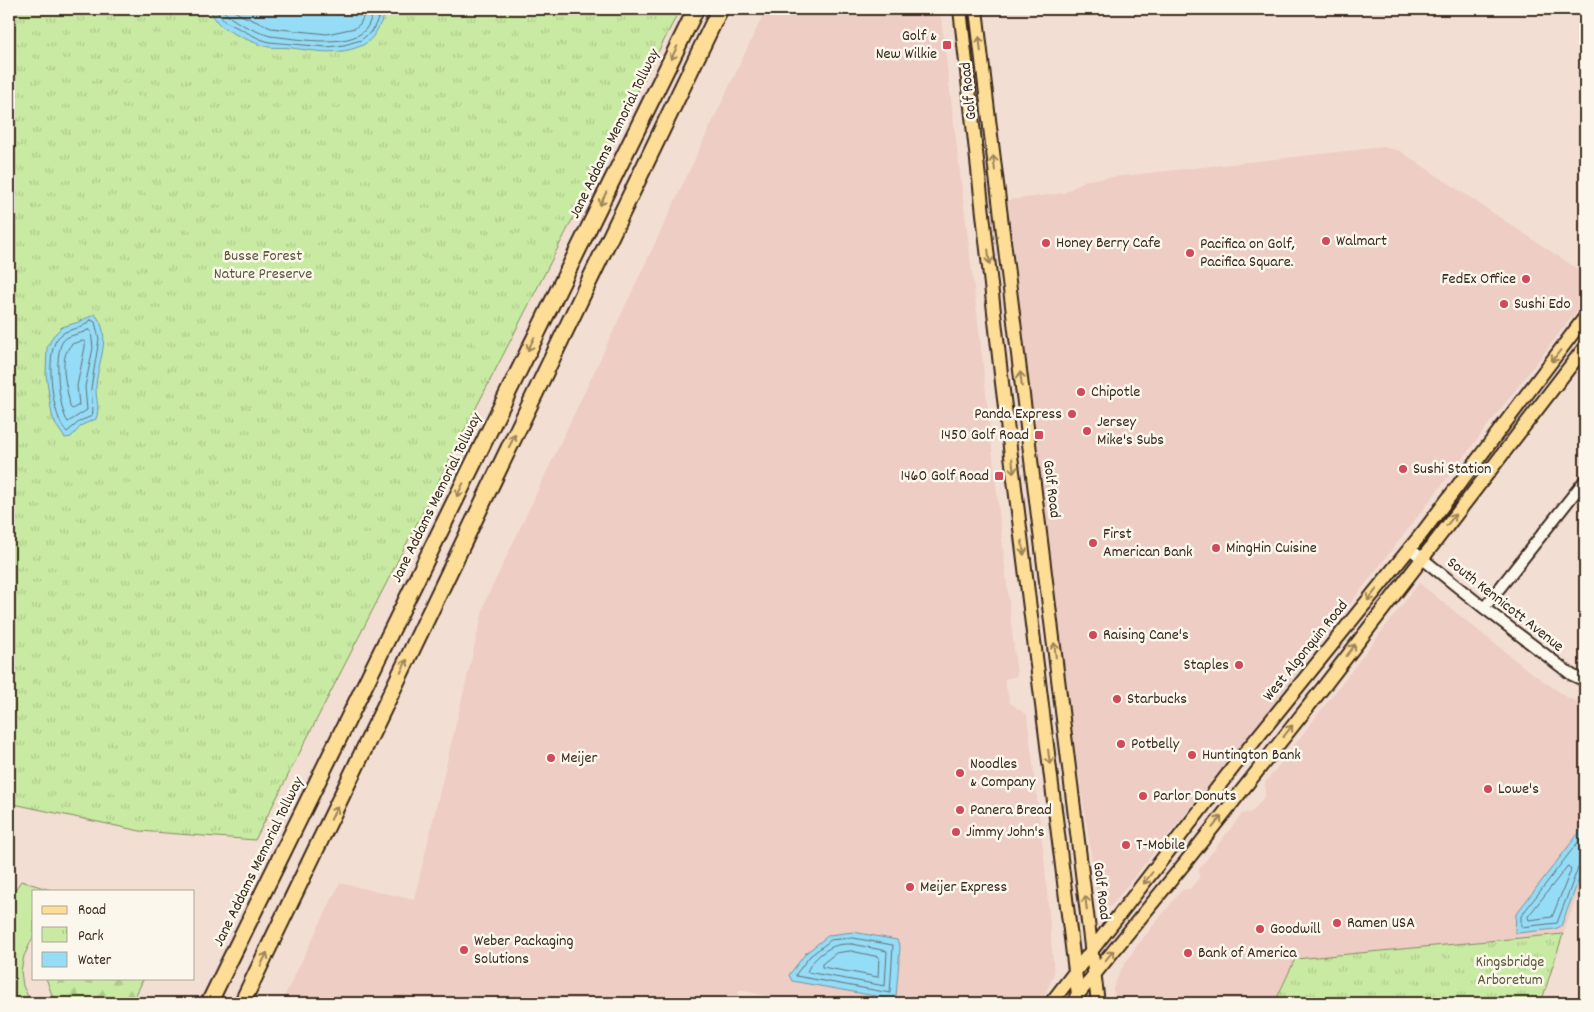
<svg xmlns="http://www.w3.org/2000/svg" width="1594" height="1012" viewBox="0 0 1594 1012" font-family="Dekko,sans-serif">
	<defs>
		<pattern id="forest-firs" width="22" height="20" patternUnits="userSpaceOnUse" patternTransform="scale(1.25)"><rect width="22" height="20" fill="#c8eaa2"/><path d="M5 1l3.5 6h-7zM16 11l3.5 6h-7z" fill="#adc98b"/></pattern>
		<pattern id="park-tufts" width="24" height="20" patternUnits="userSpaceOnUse" patternTransform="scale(1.25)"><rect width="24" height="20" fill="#c8eaa2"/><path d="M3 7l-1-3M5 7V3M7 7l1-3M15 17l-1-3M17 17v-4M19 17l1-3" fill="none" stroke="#adc98b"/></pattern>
	</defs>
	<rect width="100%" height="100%" fill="#f3ded4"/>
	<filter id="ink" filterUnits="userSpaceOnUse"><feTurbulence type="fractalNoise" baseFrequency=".02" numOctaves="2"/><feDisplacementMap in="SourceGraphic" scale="10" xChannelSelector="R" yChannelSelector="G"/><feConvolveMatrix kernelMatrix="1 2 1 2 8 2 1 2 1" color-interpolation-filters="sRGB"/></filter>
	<g filter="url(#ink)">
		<!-- built -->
		<path fill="#edcdc4" d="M766,9H940L979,330L1017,676L1004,679L1010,703L1027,715L1044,857L1054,974L1044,997L1039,1003H802L739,990L736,1003H281L340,883L414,900L485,602Z
			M1383,147L1400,151L1585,274V300L1237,750L1110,907H1099L1064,677L1008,200L1064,193L1086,180Z
			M1419,583L1525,668L1568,698L1585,705V874L1563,934L1295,959L1277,998L1244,1003H1115L1113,988L1121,970L1136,947L1182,890L1190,889L1199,878V869L1242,814L1252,812L1265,796V783Z"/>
		<!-- grass -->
		<path fill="#c8eaa2" stroke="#828a60" d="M21,881L54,891H34V935L24,956L21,971L23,986L31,1003H9V899Z"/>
		<!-- forest -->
		<path fill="url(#forest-firs)" stroke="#828a60" d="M46,978H144L132,1003H49L53,998Z"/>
		<!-- park -->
		<path fill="url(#park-tufts)" stroke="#828a60" d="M9,9H680L255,840L140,831L9,803Z
			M1563,934L1541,1003H1244L1277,998L1295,959Z"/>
		<!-- water -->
		<path fill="#95dcf7" stroke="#7195a0" d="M210,9H389C379,21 378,37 363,45C340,56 315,51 292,48C284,47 276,48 269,47C258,45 228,32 220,25C216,21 212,14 210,9Z
			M95,314C114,337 96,363 96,389C96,400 100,409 96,419L82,425L71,437L65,438L56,425L52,415L46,374L47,348L53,336L62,327L79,322Z
			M1585,825V864L1561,926L1555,929L1518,933L1515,932L1516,914Z
			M853,932L897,940L900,947L896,997L892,999L792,981L789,975L806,953L829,935Z"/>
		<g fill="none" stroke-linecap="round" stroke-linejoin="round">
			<!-- shore -->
			<path stroke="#5f7175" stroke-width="1" d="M215,9L224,21L260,39L269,42L327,47L344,45L361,40L372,31L383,9
				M222,9C231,22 255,31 270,36C293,38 348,49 365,30C370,24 372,15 375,9
				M231,9L241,15L271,28L327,34L355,28L360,24L367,9
				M91,320L95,322L99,339L91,388L93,411L92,416L80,421L67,432C52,419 45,355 57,339C64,330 72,330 81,327C85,325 88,322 91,320Z
				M88,330L91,331L93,348L85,387L87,410L68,422C59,411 53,354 63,341C69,334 80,335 88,330Z
				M83,341L85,342V347L77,386L79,405L72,409L70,407C68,388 56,359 72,344Z
				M1585,833L1521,916V927L1557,923L1578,868L1581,865L1585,864
				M1568,866L1571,870L1552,917L1529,920L1528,917Z
				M853,938L893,945L890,993L796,976V974L810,956L831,940Z
				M852,944L887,951L885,986L807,972C810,962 823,951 832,947C838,944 846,944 852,944Z
				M851,951L879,957L878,977L822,967V964L836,953Z"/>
			<!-- minor casing -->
			<g stroke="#3b2a1e" stroke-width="14">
				<path id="minor" d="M1409,548L1484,608L1572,675L1585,681
					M1484,608L1585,480"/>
			</g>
			<!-- major casing -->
			<g stroke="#3b2a1e" stroke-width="16">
				<path id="major" d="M960,9L1002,383L1079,1003
					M976,9L988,111L1098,1003
					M1076,997L1184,864L1322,689L1585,347
					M1051,1003L1235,765L1423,532L1585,317"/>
			</g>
			<!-- highway casing -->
			<g stroke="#3b2a1e" stroke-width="19">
				<path id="highway" d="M209,1003L696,9
					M242,1003L720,9"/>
			</g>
			<!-- minor -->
			<use href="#minor" stroke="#fbf7ec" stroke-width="10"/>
			<!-- major -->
			<use href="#major" stroke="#fedd96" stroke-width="12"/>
			<!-- highway -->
			<use href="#highway" stroke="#fedd96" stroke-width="15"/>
		</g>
		<!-- one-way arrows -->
		<defs><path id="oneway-shaft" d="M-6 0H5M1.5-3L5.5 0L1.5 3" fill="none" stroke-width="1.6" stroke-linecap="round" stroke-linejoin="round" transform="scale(1.25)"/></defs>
		<g stroke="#9c845a">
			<use href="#oneway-shaft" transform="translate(980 44) rotate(-96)"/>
			<use href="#oneway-shaft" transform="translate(674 53) rotate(116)"/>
			<use href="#oneway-shaft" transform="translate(994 163) rotate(-97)"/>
			<use href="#oneway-shaft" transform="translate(603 199) rotate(116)"/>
			<use href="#oneway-shaft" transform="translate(989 257) rotate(84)"/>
			<use href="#oneway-shaft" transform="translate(531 344) rotate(116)"/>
			<use href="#oneway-shaft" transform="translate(1556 356) rotate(127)"/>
			<use href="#oneway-shaft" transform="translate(1021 379) rotate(-97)"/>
			<use href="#oneway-shaft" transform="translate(512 441) rotate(-64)"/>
			<use href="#oneway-shaft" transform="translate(1013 466) rotate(83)"/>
			<use href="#oneway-shaft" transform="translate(460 490) rotate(116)"/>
			<use href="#oneway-shaft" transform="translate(1451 520) rotate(-52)"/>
			<use href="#oneway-shaft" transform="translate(1023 548) rotate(82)"/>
			<use href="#oneway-shaft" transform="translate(1372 595) rotate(129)"/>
			<use href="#oneway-shaft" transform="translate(1055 650) rotate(-97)"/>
			<use href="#oneway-shaft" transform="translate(1351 650) rotate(-53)"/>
			<use href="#oneway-shaft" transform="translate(404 666) rotate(-64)"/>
			<use href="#oneway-shaft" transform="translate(1288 731) rotate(-52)"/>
			<use href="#oneway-shaft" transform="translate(1049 757) rotate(83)"/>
			<use href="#oneway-shaft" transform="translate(334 813) rotate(-64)"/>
			<use href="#oneway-shaft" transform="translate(1217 822) rotate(-52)"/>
			<use href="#oneway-shaft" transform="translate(1148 878) rotate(127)"/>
			<use href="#oneway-shaft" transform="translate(1086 903) rotate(-97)"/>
			<use href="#oneway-shaft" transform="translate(1109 956) rotate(-51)"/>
			<use href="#oneway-shaft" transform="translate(264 959) rotate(-64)"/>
		</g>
	</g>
	<!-- markers -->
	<g fill="#d1495b" stroke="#fbf7ec" stroke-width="2">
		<rect x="942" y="40" width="10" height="10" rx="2.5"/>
		<circle cx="1326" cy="241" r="5"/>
		<circle cx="1046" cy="243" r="5"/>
		<circle cx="1190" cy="253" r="5"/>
		<circle cx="1526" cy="279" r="5"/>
		<circle cx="1504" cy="304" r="5"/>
		<circle cx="1081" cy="392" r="5"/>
		<circle cx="1072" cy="414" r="5"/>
		<circle cx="1087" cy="431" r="5"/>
		<rect x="1034" y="430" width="10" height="10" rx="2.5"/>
		<circle cx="1403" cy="469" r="5"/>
		<rect x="994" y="471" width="10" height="10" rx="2.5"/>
		<circle cx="1093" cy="543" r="5"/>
		<circle cx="1216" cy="548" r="5"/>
		<circle cx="1093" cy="635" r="5"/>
		<circle cx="1239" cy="665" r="5"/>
		<circle cx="1117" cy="699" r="5"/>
		<circle cx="1121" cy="744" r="5"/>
		<circle cx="1192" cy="755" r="5"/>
		<circle cx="551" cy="758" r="5"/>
		<circle cx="960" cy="773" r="5"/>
		<circle cx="1488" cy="789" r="5"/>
		<circle cx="1143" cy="796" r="5"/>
		<circle cx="960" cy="810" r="5"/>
		<circle cx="956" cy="832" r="5"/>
		<circle cx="1126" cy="845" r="5"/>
		<circle cx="910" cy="887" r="5"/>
		<circle cx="1337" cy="923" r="5"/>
		<circle cx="1260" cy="929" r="5"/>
		<circle cx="464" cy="950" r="5"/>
		<circle cx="1188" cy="953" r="5"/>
	</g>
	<g text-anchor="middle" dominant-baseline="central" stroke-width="5" stroke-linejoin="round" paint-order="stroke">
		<!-- poi labels -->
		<g font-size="16" fill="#3b2a1e" stroke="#fbf7ec" text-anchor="start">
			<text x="937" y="36" text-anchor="end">Golf &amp;<tspan x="937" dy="18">New Wilkie</tspan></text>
			<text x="1336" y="241">Walmart</text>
			<text x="1056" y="243">Honey Berry Cafe</text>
			<text x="1200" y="244">Pacifica on Golf,<tspan x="1200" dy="18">Pacifica Square.</tspan></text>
			<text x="1516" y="279" text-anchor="end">FedEx Office</text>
			<text x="1514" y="304">Sushi Edo</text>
			<text x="1091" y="392">Chipotle</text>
			<text x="1062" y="414" text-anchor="end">Panda Express</text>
			<text x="1097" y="422">Jersey<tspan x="1097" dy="18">Mike's Subs</tspan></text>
			<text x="1029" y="435" text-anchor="end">1450 Golf Road</text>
			<text x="1413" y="469">Sushi Station</text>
			<text x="989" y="476" text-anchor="end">1460 Golf Road</text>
			<text x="1103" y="534">First<tspan x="1103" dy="18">American Bank</tspan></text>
			<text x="1226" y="548">MingHin Cuisine</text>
			<text x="1103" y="635">Raising Cane's</text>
			<text x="1229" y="665" text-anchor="end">Staples</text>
			<text x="1127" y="699">Starbucks</text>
			<text x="1131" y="744">Potbelly</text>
			<text x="1202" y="755">Huntington Bank</text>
			<text x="561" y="758">Meijer</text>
			<text x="970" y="764">Noodles<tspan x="970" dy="18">&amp; Company</tspan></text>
			<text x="1498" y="789">Lowe's</text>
			<text x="1153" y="796">Parlor Donuts</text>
			<text x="970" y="810">Panera Bread</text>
			<text x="966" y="832">Jimmy John's</text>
			<text x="1136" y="845">T-Mobile</text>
			<text x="920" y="887">Meijer Express</text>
			<text x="1347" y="923">Ramen USA</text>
			<text x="1270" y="929">Goodwill</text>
			<text x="474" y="941">Weber Packaging<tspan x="474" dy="18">Solutions</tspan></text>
			<text x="1198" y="953">Bank of America</text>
		</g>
		<!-- street labels -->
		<g font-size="16" fill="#3b2a1e" stroke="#fbf7ec">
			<text transform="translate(969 91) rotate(-96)">Golf Road</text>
			<text transform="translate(615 134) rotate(-64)">Jane Addams Memorial Tollway</text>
			<text transform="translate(1051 489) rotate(83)">Golf Road</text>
			<text transform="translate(437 498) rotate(-64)">Jane Addams Memorial Tollway</text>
			<text transform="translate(1505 605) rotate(38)">South Kennicott Avenue</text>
			<text transform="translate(1306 651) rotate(-51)">West Algonquin Road</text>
			<text transform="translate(259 862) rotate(-64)">Jane Addams Memorial Tollway</text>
			<text transform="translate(1101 891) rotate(83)">Golf Road</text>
		</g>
		<!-- park labels -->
		<g font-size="16" fill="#5e5a3f" stroke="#fbf7ec">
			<text x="263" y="256">Busse Forest<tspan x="263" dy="18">Nature Preserve</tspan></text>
			<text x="1510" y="962">Kingsbridge<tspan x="1510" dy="18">Arboretum</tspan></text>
		</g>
	</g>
	<!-- margin -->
	<rect width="1594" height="1012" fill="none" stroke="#fbf7ec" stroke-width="30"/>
	<rect x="15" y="15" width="1564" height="982" fill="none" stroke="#3b2a1e" stroke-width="2" filter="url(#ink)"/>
	<!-- legend -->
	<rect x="32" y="890" width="162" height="90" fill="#fbf7ec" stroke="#aea59a"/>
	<rect x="42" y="906" width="25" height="8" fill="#fedd96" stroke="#aea59a"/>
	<text x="78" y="914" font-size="15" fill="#3b2a1e">Road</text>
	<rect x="42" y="927" width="25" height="15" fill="url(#park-tufts)" stroke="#aea59a"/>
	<text x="78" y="940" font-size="15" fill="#3b2a1e">Park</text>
	<rect x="42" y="952" width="25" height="15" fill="#95dcf7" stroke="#aea59a"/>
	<text x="78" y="964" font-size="15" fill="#3b2a1e">Water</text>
</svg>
